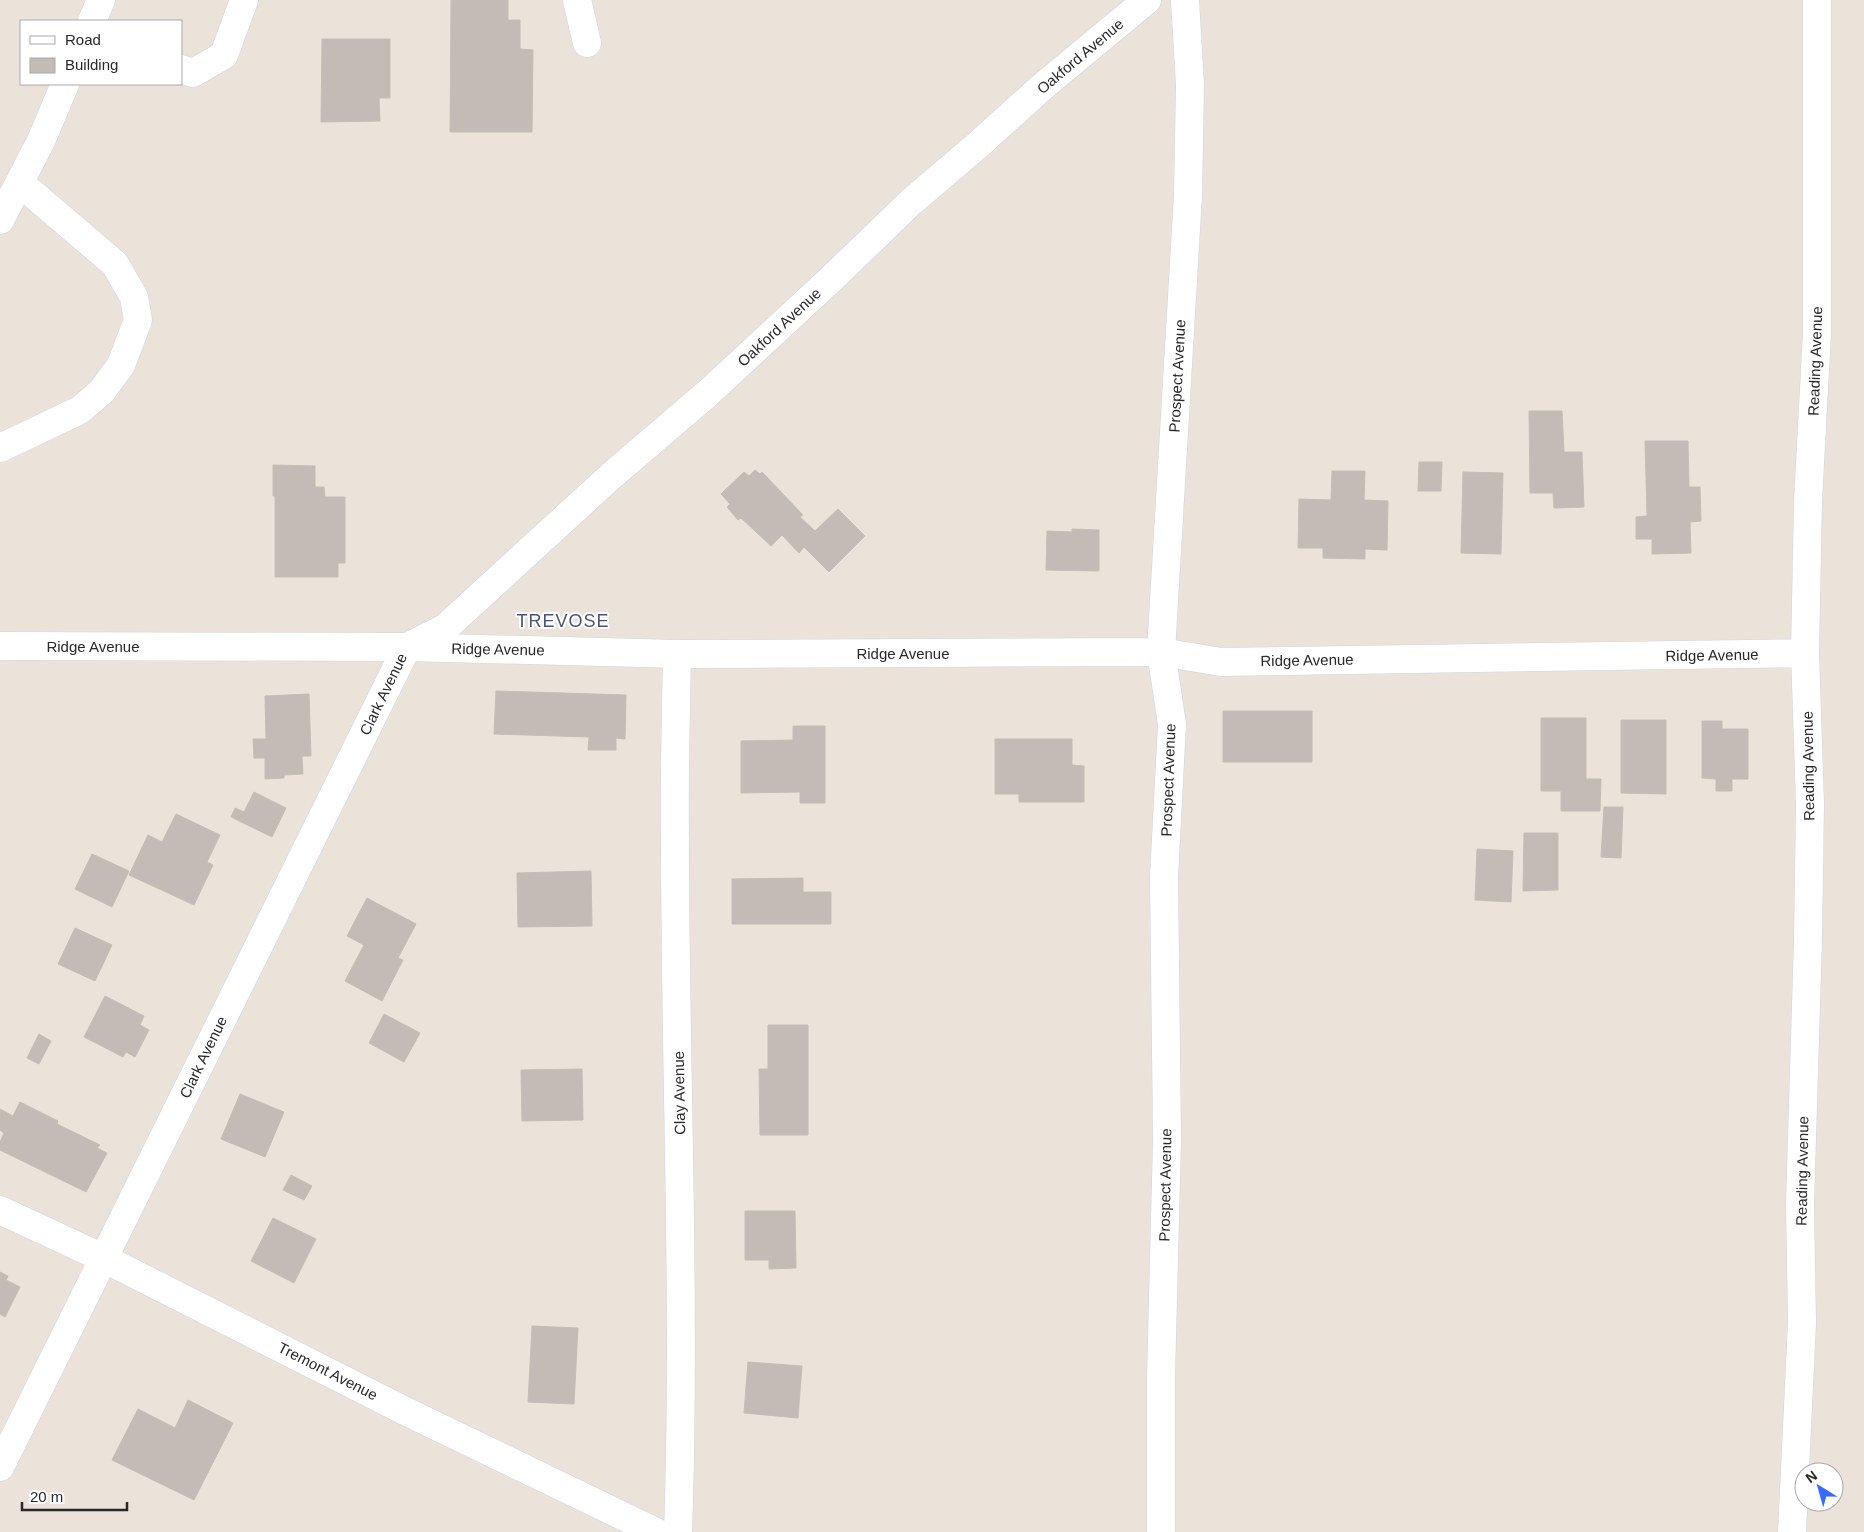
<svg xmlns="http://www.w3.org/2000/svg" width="1864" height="1532" viewBox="0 0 1864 1532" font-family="Arial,sans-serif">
	<rect width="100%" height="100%" fill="#ebe2d9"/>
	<!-- building -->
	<path fill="#c3bcb6" stroke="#c6beb3" d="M451,0H508V20H520V49L533,50L532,132H450Z
		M322,39H390V98H379L380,121L321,122Z
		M1529,411H1562L1564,452H1582L1584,507L1554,508L1553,493H1530Z
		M1645,441H1688L1689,487H1700L1701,521L1690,522L1691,553L1652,554V539H1636V517L1647,516Z
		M1419,462H1442L1441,491H1418Z
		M273,465L315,466V487H324L325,497H345V563H338V577H275V496H273Z
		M755,470L760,474L762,472L803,515L800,517L815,531L838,509L865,536L829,572L804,547L799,553L782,535L771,546L741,518L738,520L727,507L730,504L721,494L744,472L749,476Z
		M1332,471H1365L1364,500L1388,501L1387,550L1365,549V559L1323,558V548H1298L1299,499L1331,500Z
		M1463,472L1503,473L1501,554L1461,553Z
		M1072,529L1099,530V571L1046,570L1047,531L1072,532Z
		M496,691L626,695L625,739L616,738V750H588L589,737L494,734Z
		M309,694L311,756H302L303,774L284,775V778L265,779V758H254L253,739H266L265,696Z
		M1223,711H1312V762H1223Z
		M1541,718H1586V779H1601L1600,811H1561V791H1541Z
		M1621,720H1666V794L1621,793Z
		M1702,721H1722V729H1748V779H1732V791H1716V779L1702,778Z
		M793,726H825V803H800V792L741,793V741L793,740Z
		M995,739H1072V765L1084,766V802H1019V794H995Z
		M254,792L286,808L272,837L231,817L235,808L244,812Z
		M1604,807H1623L1621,858L1601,857Z
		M176,814L220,835L207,862L213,865L194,905L129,875L148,835L162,842Z
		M1524,833H1558V890L1523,891Z
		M1477,849L1513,851L1511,902L1475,900Z
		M92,854L129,871L112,907L75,889Z
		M591,871L592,926L518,927L517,873Z
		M803,878V892H831V924H732V879Z
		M367,898L416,924L398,958L403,960L382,1001L345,981L364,945L347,936Z
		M75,928L112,945L95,981L58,964Z
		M105,996L144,1016L140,1025L149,1030L135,1057L126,1052L123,1057L84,1037Z
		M384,1014L420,1033L404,1062L369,1043Z
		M768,1025H808V1135H760L759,1069H768Z
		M39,1034L51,1041L39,1064L27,1058Z
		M582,1069L583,1120L522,1121L521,1070Z
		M240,1094L284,1112L265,1157L221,1139Z
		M20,1102L58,1121L57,1124L100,1145L97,1148L107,1153L86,1192L0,1150V1142L4,1133L0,1130V1109L13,1116Z
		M291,1175L312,1186L304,1200L283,1190Z
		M745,1211H795L796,1268L769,1269V1260H745Z
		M273,1218L316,1239L294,1283L251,1261Z
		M0,1272L8,1276L6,1280L20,1287L5,1317L0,1314Z
		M532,1326L578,1328L574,1404L528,1402Z
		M748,1362L802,1366L798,1418L744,1413Z
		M188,1400L233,1423L194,1500L112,1460L138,1409L175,1428Z"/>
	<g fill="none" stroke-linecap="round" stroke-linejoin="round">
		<!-- minor casing -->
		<g stroke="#cfd4e2" stroke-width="29">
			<path id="minor" d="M577,0L587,43
				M92,21L101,0
				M181,69L193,73L224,55L244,0
				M0,220L41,141L65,84
				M0,448L80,410L102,391L121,365L138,320L134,297L115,264L20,183
				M0,646L407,647L677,654L1161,652L1221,662L1805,653
				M677,654C676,715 674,777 675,839C675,1070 686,1301 678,1532
				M0,1210L103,1258L403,1410L656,1532
				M0,1467L407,647L445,628L611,476L708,393L830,280L911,202L979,144L1042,87L1147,0
				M1161,1532V1378L1167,1139L1164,877L1172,724L1161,652L1188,195L1190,85L1185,0
				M1792,1532L1802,1323L1800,1204L1808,939L1810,804L1805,653L1808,501L1817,333V0"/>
		</g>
		<!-- minor -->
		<use href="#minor" stroke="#fff" stroke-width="28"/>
	</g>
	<g text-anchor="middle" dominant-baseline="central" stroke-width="4" stroke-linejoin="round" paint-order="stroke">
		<!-- street labels -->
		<g font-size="15" fill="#282828" stroke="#fff">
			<text transform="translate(1080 56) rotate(-40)">Oakford Avenue</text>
			<text transform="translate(779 327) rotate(-43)">Oakford Avenue</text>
			<text transform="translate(1815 361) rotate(-88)">Reading Avenue</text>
			<text transform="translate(1177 376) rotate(-87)">Prospect Avenue</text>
			<text x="93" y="646">Ridge Avenue</text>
			<text transform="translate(498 649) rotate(1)">Ridge Avenue</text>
			<text x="903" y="653">Ridge Avenue</text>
			<text transform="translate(1712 655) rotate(-1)">Ridge Avenue</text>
			<text transform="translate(1307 660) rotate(-1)">Ridge Avenue</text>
			<text transform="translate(383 694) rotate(-64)">Clark Avenue</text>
			<text transform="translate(1808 766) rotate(-91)">Reading Avenue</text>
			<text transform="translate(1168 780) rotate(-88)">Prospect Avenue</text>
			<text transform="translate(203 1057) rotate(-64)">Clark Avenue</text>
			<text transform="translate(679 1093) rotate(-91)">Clay Avenue</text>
			<text transform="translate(1802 1171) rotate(-89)">Reading Avenue</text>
			<text transform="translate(1165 1185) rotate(-89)">Prospect Avenue</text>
			<text transform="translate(328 1371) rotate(27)">Tremont Avenue</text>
		</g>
		<!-- quarter labels -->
		<g font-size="18" letter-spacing="1" fill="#485579" stroke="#fff">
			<text x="563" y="621">TREVOSE</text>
		</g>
	</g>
	<!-- legend -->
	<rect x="20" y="20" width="162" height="65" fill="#ffffff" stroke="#a9a9a9"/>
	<rect x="30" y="36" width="25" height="8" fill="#ffffff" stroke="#a9a9a9"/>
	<text x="65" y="45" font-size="15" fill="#282828">Road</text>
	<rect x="30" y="58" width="25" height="15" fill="#c3bcb6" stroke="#a9a9a9"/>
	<text x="65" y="70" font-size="15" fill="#282828">Building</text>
	<!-- north arrow -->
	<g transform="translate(1819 1487) rotate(323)"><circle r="24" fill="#ffffff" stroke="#a9a9a9"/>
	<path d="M0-4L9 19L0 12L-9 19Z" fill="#356afd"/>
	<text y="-8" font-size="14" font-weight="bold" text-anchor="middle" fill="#282828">N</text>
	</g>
	<!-- scale -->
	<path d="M22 1502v8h105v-8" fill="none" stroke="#282828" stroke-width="2.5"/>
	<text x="30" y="1502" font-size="15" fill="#282828" stroke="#ffffff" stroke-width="4" paint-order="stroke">20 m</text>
</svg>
